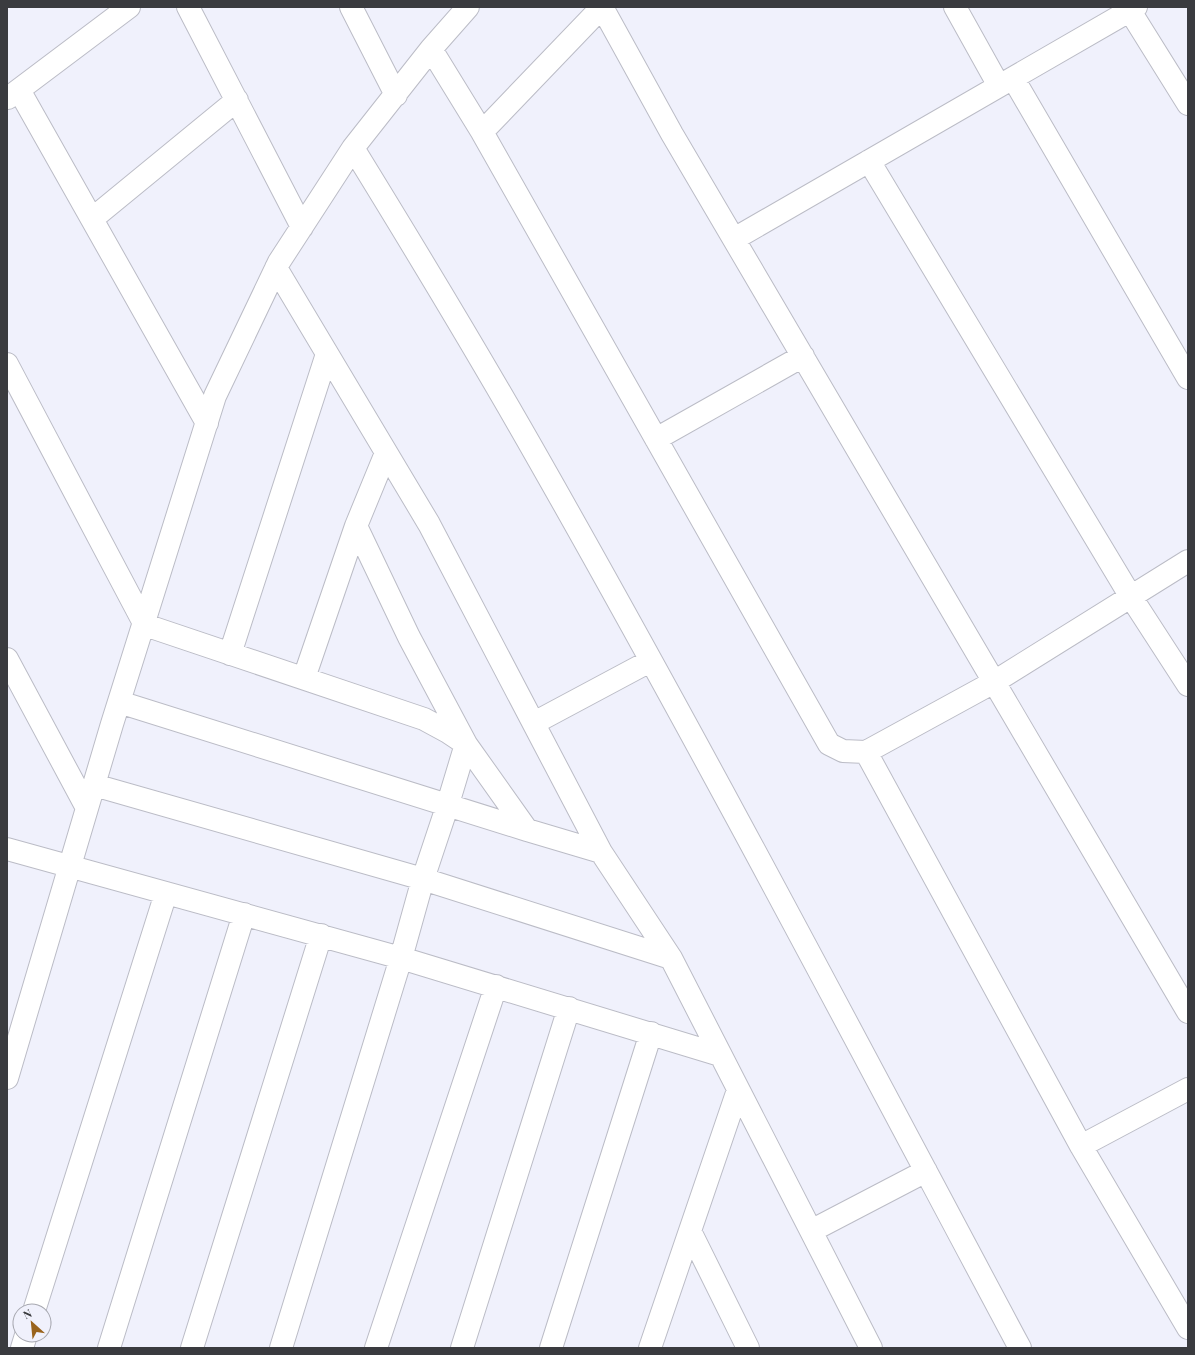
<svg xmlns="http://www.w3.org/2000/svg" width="1195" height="1355" viewBox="0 0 1195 1355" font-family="'Playfair Display',serif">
	<rect width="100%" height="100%" fill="#f0f1fc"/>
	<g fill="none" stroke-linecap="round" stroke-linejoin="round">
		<!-- minor casing -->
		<g stroke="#bbbcc6" stroke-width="24">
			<path id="minor" d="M188,7L302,227
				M351,7L396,95
				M602,7L672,134L1188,1012
				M955,7L999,86
				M1130,11L1188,104
				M431,49L482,132L829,744L843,751L866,752L994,682L1188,561
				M1013,78L1188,378
				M19,90L207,423
				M8,98L129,7
				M482,132L602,7
				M353,148C417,252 480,356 540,462C706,754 862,1052 1020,1348
				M869,161L1131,597L1188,685
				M92,219L237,100
				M734,239L1136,7
				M276,268L429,524L601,852L671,958L871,1348
				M7,364L145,625L424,719L448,732L466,744L527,830L601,852
				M656,439L803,356
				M230,654L327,354
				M7,659L87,808
				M304,678L356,526
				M119,702L527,830
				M534,723L650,661
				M866,752L1081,1146L1188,1328
				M94,785L423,879L671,958
				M7,849L401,958L720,1055
				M7,1078L112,724L215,396L279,262L353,148L431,49L468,7
				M1081,1146L1188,1089
				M690,1231L748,1348
				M811,1231L926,1171
				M34,1311L166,893
				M22,1348L26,1335
				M109,1348L244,914
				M192,1348L321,935
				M281,1348L401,958L423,879L447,807L466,744L409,637L356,526L386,453
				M376,1348L496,986
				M462,1348L569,1008
				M551,1348L651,1033
				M650,1348L738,1090"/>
		</g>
		<!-- minor -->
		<use href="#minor" stroke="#fff" stroke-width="22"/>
	</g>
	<!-- border -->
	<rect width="1195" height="1355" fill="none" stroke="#3a3b3f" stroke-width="16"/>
	<!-- north arrow -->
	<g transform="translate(32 1323) rotate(333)"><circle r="19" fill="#f0f1fc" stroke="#a7a8b0"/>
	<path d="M0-3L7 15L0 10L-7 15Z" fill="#99631c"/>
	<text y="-6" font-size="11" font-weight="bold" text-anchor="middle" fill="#3a3b3f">N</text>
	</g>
</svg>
